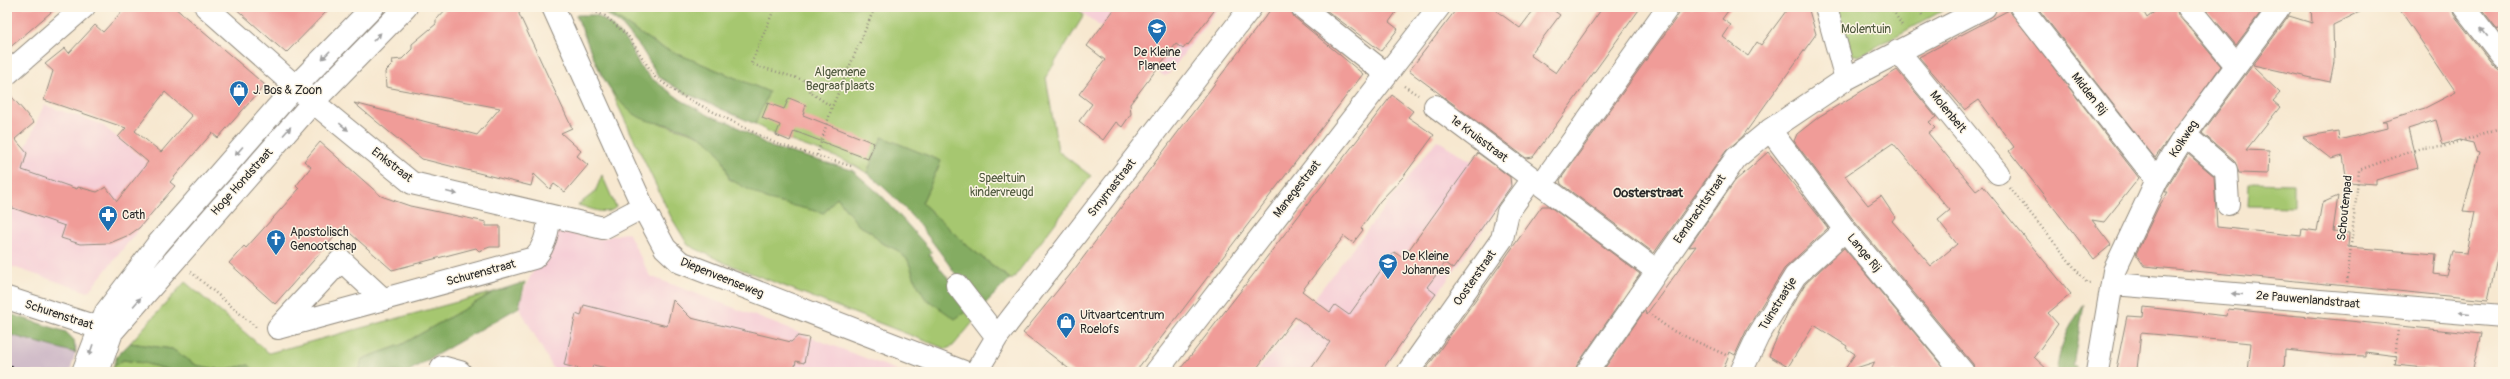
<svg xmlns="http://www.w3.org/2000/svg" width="2510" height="379" viewBox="0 0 2510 379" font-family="Pangolin,sans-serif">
	<rect width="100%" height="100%" fill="#fcf5e5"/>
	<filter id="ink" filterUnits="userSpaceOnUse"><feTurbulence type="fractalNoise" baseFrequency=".025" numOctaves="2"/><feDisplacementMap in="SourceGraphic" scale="8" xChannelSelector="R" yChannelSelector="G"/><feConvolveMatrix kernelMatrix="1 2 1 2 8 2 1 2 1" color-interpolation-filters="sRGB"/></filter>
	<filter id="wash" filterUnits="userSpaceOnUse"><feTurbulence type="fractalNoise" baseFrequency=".012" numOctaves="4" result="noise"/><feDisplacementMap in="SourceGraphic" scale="16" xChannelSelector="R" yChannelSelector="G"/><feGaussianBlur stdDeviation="0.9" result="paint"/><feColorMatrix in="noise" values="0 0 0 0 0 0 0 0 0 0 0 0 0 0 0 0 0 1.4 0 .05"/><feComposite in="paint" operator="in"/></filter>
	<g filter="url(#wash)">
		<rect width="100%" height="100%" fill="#f7e8d0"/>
		<!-- built -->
		<path fill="#f6cfd7" d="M1075,7H1219L1168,75L1164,76Z
			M44,105L101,124L175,185L88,292L7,265V142L21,158Z
			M1437,140L1471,161L1475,156L1511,181L1512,189L1382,372H1257Z
			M563,231L600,239L628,232L650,276L902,372H555L519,307L526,285L553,233Z"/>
		<!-- industrial -->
		<path fill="#d1bdc9" d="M7,313L70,335L77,347L70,372H7Z"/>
		<!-- green -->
		<path fill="#a6c76f" stroke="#68794d" d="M600,7H1075L1084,15L1046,77L1058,151L1091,176L1012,280L970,248L922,203L941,161L882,137L867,173C833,150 789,146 755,124L769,92L659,46Z
			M1837,7H1940L1942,11L1859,56L1850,54Z
			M611,91C624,104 643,118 662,124C700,136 719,135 729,179L824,213L837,197L858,225L871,232L880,242L897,250L908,260L916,282L925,298L939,307L968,310L974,321L953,346L946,349L725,263L688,245L671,217Z
			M602,175L616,207C607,217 590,208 578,205L595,192Z
			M2249,183L2294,184V207L2248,206Z
			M185,282L269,353L494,292L401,345L362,359L360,369L355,372H307L305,370L298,372H256L249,365L221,370L196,365L172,349L130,343Z
			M123,360L144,363L176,372H111L113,367Z"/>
		<!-- forest -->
		<path fill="#84ac62" stroke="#586c46" d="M595,7H600L659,46L769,92L755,124L683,92L659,77L641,48L622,25Z
			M576,15H596L610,24L628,43L640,66L651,78L681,100L710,116L731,123L771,147L852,170L882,196L932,252L929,255L967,301L968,310L955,319L925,298L916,282L908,260L897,250L880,242L871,232L858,225L837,197L824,213L768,200L729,179C720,141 701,133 665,124C657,123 646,121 639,117C604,97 591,49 576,15Z
			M882,137L941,161L922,203L970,248L1010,279L980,309C946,261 915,211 867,173Z
			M525,282L519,307L407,372H355L360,369L362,359L401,345L494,292Z
			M2084,305L2073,365L2077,366V372H2056C2061,343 2067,329 2084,305Z
			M7,313L66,332L74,340L76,353L7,334Z
			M130,343L172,349L196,365L221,370L249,365L256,372H176L144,363L123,360L113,367L117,356Z"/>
		<g id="blocks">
			<!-- building -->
			<path fill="#f09c98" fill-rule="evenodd" d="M7,7H57L7,50Z
				M126,7H174L265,85L218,138L212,133L170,182L175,186L139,228L129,235L110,243L80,244L61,238L65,226L7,206V91L34,123L15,139L27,153L22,170L77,189L78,187L97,192L106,187L117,201L148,162L118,137L126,128L44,100L53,71L45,64L65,48L69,53L95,25L103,32ZM165,92L192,116L161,152L135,131Z
				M234,7H331L286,53Z
				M448,7H521L519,14L572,128L561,133L581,151L577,156L588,165L565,192L554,184L550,189L534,174L531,186L422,159L354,103L477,135L500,108L386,87L385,72L393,64L392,60L402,59L412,49V44L436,24V20Z
				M1116,7H1217L1188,45L1187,44L1183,49L1176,44L1130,104L1131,114L1122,127L1116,122L1103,140L1079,121L1092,104L1079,94L1105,60L1087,46Z
				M1290,7L1294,17L1363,74L1135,372H1073L1023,333L1070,275L1271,9Z
				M1322,7H1400L1389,22L1398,29L1381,51Z
				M1458,7H1491L1520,28L1536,7H1549L1560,15L1530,55L1556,73L1603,7H1641L1533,157L1526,158L1409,71Z
				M1684,7H1731L1722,19L1731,25L1723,37L1748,56L1757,42L1761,45L1789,7H1808L1816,34L1743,136L1726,151L1654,253L1561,184L1560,180Z
				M2037,7H2141L2147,18L2160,7H2176L2178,15L2221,66L2155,158Z
				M2204,7H2261L2264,8L2236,45Z
				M2311,7H2370L2333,25L2334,62L2330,82L2253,65L2289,16L2312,23Z
				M2398,7H2452L2454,15L2493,65L2503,73V232L2488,300L2144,266L2136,254L2158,208L2168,192H2165L2168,186L2188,154L2214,176L2217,227L2301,236L2302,229L2317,231L2322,203L2338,196L2333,231L2349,233L2348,247L2436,254L2434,274L2447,276L2453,252L2467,253L2475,212L2463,211L2479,153L2476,152L2473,143L2460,140L2443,145L2436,120L2408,129L2418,168L2376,180V184L2347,182L2343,156L2331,159L2303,137L2338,131L2339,140L2387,128L2386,121H2382L2425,108L2456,92Z
				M2480,7H2503V23L2498,30Z
				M2009,10L2139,178L2104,222L2092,220L2111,245L2094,259L2009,151L2014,147L1979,100L1965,110L1919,57Z
				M2252,66L2280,93L2273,101L2280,107L2246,150L2269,151L2268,174L2239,173L2234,160L2202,133Z
				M1897,70L1936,117L1929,122L1935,128L1928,133L1976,191L1983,186L2071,294L2048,313L2058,324L2034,357L2050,372H1975L1973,364L1855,222L1794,141L1797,134L1820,116ZM1893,143L1950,210L1938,220L1957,244L1931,266L1892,221L1895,217L1881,196L1868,205L1845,176Z
				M1392,95L1413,111L1408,117L1434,135L1403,177L1380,201L1361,228L1363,230L1353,243L1344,236L1302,291L1330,312L1335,305L1349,315L1394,252L1403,258L1478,153L1510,177L1511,186L1453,269L1445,263L1427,287L1436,294L1381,372H1309L1330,342L1295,317L1254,372H1178Z
				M789,98L806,105L803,115L874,143L868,159L794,131L790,141L776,135L780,125L762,118L768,103L784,109Z
				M320,142L381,196L410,206L486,222V226H500V247H490L479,251L476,248L392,270L343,227L275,304L229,263L244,246L246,248L299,189L296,186L311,167L304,161Z
				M1768,152L1828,228L1784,269L1747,329L1735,355L1730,352L1722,372H1602L1645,310L1646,315L1696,246L1689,247L1735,181Z
				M1542,206H1549L1640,274L1577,365L1575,372H1424Z
				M1844,248L1947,372H1870L1875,362L1843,372L1855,354L1846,348L1847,346L1814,325L1788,367L1769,356L1788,312L1805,284Z
				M673,300L691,318L791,342L798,336L809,338L804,363L796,361L794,372H624L593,365L591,372L564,365L576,314L581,316L584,305L667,326Z
				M2144,307L2227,316L2228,309L2481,334L2472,372H2435L2436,369L2395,365L2397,356L2365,352V356L2335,355L2285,350L2284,372H2248L2251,343L2141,333L2137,369H2116L2127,316L2143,317Z"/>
		</g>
	</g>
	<g filter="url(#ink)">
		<use href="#blocks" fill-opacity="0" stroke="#918a7e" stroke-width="1"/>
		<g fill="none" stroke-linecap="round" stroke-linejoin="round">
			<!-- minor casing -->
			<g stroke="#918a7e" stroke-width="24">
				<path id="minor" d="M206,7L313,102L412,183L603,228L643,207
					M553,7L643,207L665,248L680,262L964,372
					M1302,7L1386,74
					M1826,7L1846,79
					M2021,7L2157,180
					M2188,7L2236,65
					M2464,7L2503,57
					M1898,51L1998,173
					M7,74L84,7
					M1435,106L1657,271
					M1770,130L1845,230L1963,372
					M2185,135L2226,170L2228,204
					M1541,185L1668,7
					M2113,284L2503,316
					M957,285L997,337
					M7,298L112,332
					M278,328L534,258C546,246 547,232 550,216
					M278,328L341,260L383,299
					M442,367L460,372
					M83,372L106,312L157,245L296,86L373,7
					M98,372L112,332L313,102L406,7
					M976,372L997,337L1251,7
					M1156,372L1439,7
					M1408,372L1502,239L1508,212L1532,179
					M1587,372L1736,158L1770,130L1846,79L1985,7
					M1741,372L1758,336L1795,276L1845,230
					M2097,372L2114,271L2157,180L2185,135L2280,7"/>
			</g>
			<!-- path -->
			<path stroke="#918a7e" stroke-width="2.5" stroke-dasharray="1 3" stroke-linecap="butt" d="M582,7L605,16L628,36L655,77L680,95L777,144L851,166
				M775,7L751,64L810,82V92L832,107
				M1891,7L1903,27
				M1918,7L1923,17
				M1404,86L1418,95
				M817,155L832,107L875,7
				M2010,188L2087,283H2092
				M191,272L257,328
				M2347,283L2359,170L2421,148L2443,147L2503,127
				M1651,315L1671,330L1726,355
				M2119,371L2130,372
				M2394,372L2398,328"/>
			<!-- minor -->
			<use href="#minor" stroke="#fff" stroke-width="22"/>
			<!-- rail -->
			<path stroke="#2b2b2b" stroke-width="3" stroke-dasharray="6 3" stroke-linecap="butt" d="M7,366L25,372"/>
		</g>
		<!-- one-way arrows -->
		<defs><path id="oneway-solid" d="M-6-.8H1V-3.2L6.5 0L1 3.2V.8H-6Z"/></defs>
		<g fill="#a0a0a0">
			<use href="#oneway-solid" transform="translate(2484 32) rotate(-128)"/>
			<use href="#oneway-solid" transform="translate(377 37) rotate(-46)"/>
			<use href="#oneway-solid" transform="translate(326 55) rotate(134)"/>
			<use href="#oneway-solid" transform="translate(344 127) rotate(39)"/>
			<use href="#oneway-solid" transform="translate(287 131) rotate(-48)"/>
			<use href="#oneway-solid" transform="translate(239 151) rotate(131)"/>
			<use href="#oneway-solid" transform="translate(452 193) rotate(14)"/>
			<use href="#oneway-solid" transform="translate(2237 294) rotate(-175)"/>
			<use href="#oneway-solid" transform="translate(137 302) rotate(-49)"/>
			<use href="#oneway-solid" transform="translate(2464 313) rotate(-175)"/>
			<use href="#oneway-solid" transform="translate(91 350) rotate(109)"/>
		</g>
	</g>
	<!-- icons -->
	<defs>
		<g id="school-pin" transform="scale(1)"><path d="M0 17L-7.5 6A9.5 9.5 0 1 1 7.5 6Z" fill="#1f6fb2" stroke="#fcf5e5"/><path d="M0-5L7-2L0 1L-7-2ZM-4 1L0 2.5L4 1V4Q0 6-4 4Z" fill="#fff"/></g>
		<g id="shop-pin" transform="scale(1)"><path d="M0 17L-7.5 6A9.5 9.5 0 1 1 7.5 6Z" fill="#1f6fb2" stroke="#fcf5e5"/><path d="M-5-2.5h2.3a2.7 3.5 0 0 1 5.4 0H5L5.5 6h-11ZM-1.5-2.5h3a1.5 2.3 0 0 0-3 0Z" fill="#fff"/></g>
		<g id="pharmacy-pin" transform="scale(1)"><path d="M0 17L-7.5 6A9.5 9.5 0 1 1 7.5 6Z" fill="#1f6fb2" stroke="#fcf5e5"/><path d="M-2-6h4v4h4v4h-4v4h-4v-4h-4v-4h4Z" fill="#fff"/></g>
		<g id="church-pin" transform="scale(1)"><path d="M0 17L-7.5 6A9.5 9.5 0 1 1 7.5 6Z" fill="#1f6fb2" stroke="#fcf5e5"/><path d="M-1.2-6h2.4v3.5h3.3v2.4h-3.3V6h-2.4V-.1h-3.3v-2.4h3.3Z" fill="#fff"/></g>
	</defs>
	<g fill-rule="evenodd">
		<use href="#school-pin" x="1157" y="28"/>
		<use href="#shop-pin" x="239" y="90"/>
		<use href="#pharmacy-pin" x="108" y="215"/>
		<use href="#church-pin" x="276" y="239"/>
		<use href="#school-pin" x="1388" y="263"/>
		<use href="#shop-pin" x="1066" y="322"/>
	</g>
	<g text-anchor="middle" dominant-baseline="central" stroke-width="3" stroke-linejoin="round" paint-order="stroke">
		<!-- park labels -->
		<g font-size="12" fill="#505a3f" stroke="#fcf5e5">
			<text x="1866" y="29">Molentuin</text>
			<text x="840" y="72">Algemene<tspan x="840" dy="14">Begraafplaats</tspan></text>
			<text x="1002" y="178">Speeltuin<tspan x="1002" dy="14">kindervreugd</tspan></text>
		</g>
		<!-- poi labels -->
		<g font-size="12" fill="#2b2b2b" stroke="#fcf5e5" text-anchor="start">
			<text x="1157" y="52" text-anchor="middle">De Kleine<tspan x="1157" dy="14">Planeet</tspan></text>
			<text x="253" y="90">J. Bos &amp; Zoon</text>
			<text x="122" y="215">Cath</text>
			<text x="290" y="232">Apostolisch<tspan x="290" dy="14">Genootschap</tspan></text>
			<text x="1402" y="256">De Kleine<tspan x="1402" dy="14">Johannes</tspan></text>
			<text x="1080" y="315">Uitvaartcentrum<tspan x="1080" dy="14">Roelofs</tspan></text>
		</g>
		<!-- street labels -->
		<g font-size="12" fill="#2b2b2b" stroke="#fcf5e5">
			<text transform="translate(2089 94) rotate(52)">Midden Rij</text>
			<text transform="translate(1948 112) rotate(51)">Molenbelt</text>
			<text transform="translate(1479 139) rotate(37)">1e Kruisstraat</text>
			<text transform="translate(2184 139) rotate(-57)">Kolkweg</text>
			<text transform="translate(392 165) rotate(38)">Enkstraat</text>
			<text transform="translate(242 182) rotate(-48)">Hoge Hondstraat</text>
			<text transform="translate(1112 188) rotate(-52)">Smyrnastraat</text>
			<text transform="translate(1297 189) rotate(-52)">Manegestraat</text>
			<text transform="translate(2345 208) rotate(-84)">Schoutenpad</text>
			<text transform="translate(1700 209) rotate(-55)">Eendrachtstraat</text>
			<text transform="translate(1864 253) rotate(50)">Lange Rij</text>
			<text transform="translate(481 273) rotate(-15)">Schurenstraat</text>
			<text transform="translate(722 278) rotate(22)">Diepenveenseweg</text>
			<text transform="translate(1475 278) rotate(-55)">Oosterstraat</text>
			<text transform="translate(2308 300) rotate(5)">2e Pauwenlandstraat</text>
			<text transform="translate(1778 304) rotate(-58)">Tuinstraatje</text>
			<text transform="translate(59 315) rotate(18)">Schurenstraat</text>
		</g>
		<!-- neighbourhood labels -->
		<g font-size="13" font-weight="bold" fill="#2b2b2b" stroke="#fcf5e5">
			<text x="1648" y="193">Oosterstraat</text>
		</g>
	</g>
	<!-- margin -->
	<rect width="2510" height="379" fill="none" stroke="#fcf5e5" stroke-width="24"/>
</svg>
